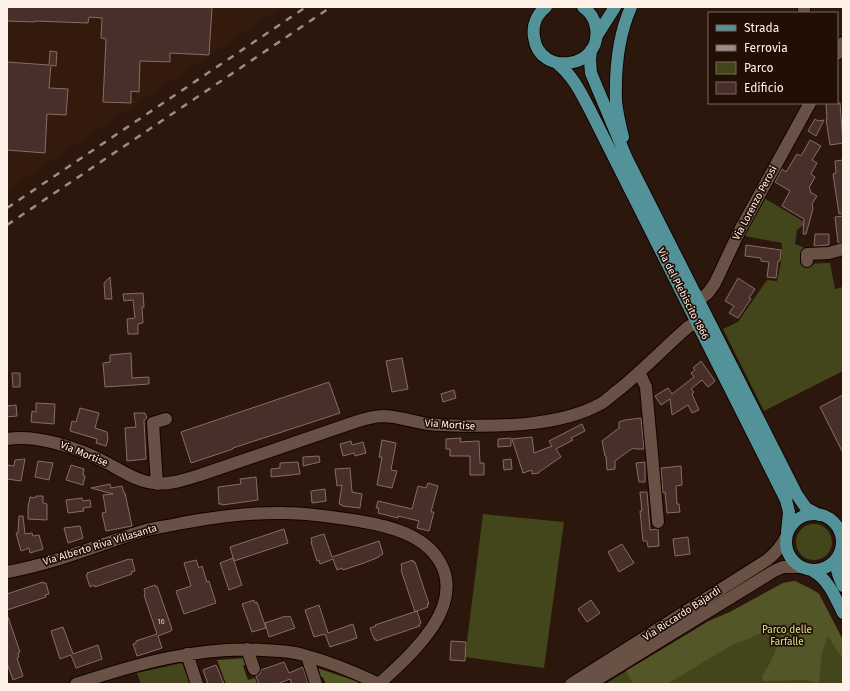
<svg xmlns="http://www.w3.org/2000/svg" width="850" height="691" viewBox="0 0 850 691" font-family="'Fira Sans',sans-serif">
	<rect width="100%" height="100%" fill="#2b170c"/>
	<!-- built -->
	<path fill="#341a0c" d="M7,7H281L7,191Z"/>
	<!-- green -->
	<path fill="#43461a" d="M764,198L806,223L797,230L795,244L810,250H801L802,264L830,263L835,289L843,287V371L764,411L723,329L738,322L767,280L777,281L781,262L782,243L744,236Z
		M483,514L564,522L544,668L465,657Z
		M796 542a18 18 0 1 1 36 0a18 18 0 1 1-36 0Z
		M795,581L813,590L819,594L843,640V684H605L709,621L730,612L783,583Z
		M182,663L190,684H141L137,673Z"/>
	<!-- forest -->
	<path fill="#535627" d="M795,581L813,590L819,594L843,640V659L828,636L822,653L819,683L805,680L763,681L762,676L770,663L787,623L732,645L667,684H633L626,671L709,621L730,612L783,583Z
		M247,658L249,663L243,666L248,680L255,678L257,684H226L217,660Z
		M314,667L356,681L360,684H326L323,677L318,678Z"/>
	<!-- building -->
	<path fill="#482f2a" stroke="#896c66" d="M7,7H212L209,55L170,53V62L140,61L139,92L131,91V103L103,102L106,39L101,38L102,18L89,17L88,23L35,21V22L7,21Z
		M50,51L57,52L56,66L51,65L49,88L68,89L66,115L47,114L45,153L7,150V62L49,65Z
		M826,103H840L843,143L830,145L826,119H827Z
		M815,119L818,121L824,120L816,136L808,131Z
		M810,140L821,146L812,160L817,163L811,174L815,177L809,188L811,190L810,192L817,196L812,204L813,209L806,234H803L804,219L782,206L790,191L775,182L782,169L786,172L797,154L801,156Z
		M843,160V213L839,214L833,174L836,173L835,161Z
		M843,216V242L838,243L835,217Z
		M815,234H829V245L814,246Z
		M746,245L781,250L780,261H778L776,278L767,277L769,262L761,261V258L745,256Z
		M110,277L112,299H105L104,283Z
		M738,278L755,289L749,298L751,299L738,318L729,313L734,306L725,301Z
		M143,293L144,307H142L143,323L138,324V334H128L127,319L135,318L133,300L124,301L123,294Z
		M131,353L132,378L149,377V384L105,387L103,363L110,362V355Z
		M402,358L408,389L392,392L386,361Z
		M701,361L715,381L708,387L702,380L691,389L694,392L692,394L699,410L692,413L688,405L672,415L670,399L661,405L655,396L668,388L672,394L694,377L691,373L695,370L693,368Z
		M12,373H20V387H13Z
		M329,382L340,413L233,448V449L191,463L181,432Z
		M454,390L456,398L443,402L441,394Z
		M843,395V453L820,407Z
		M36,403L55,404L54,424L31,422L32,411L36,412Z
		M16,405L17,416L7,417V406Z
		M80,408L99,413L95,428L107,432L108,439L106,446L96,443L97,439L70,431L72,421L76,422Z
		M134,413H145L147,418L144,420L146,459L127,461L125,428L136,427Z
		M641,418L644,449H635L634,448L630,450L615,461V469L607,470L606,456H605L602,441L619,428V422L625,420Z
		M582,424L585,431L571,438L573,440L556,449L561,457L539,472V473L532,474V470L523,473L512,439L532,437L534,453L552,446L549,441Z
		M461,438L460,442L479,441L480,463H484V475H470V456H450V449H446V439Z
		M511,438V446L498,447V439Z
		M382,440L396,443L391,470L397,471L392,488L377,485L382,457H379Z
		M351,441L352,445L363,442L366,453L355,456L354,453L343,456L340,444Z
		M319,456L320,462L303,466V457Z
		M25,459L21,481L7,479V465L14,466L15,460Z
		M511,459L512,469L504,470L503,460Z
		M38,461L53,463L49,480L35,477Z
		M298,462L300,474L271,477V469L280,468V463Z
		M645,462V482H639L636,463Z
		M71,465L84,469L83,475L85,476L83,485L66,480Z
		M681,466L682,485L676,486L677,504H679L680,512L667,513L665,492L663,493L661,468Z
		M350,468L352,492L362,494L360,508L342,506V505L339,504L342,485L337,486L335,469Z
		M256,477L258,500L222,505V504H219L218,487L241,484L240,479Z
		M428,483L438,486L431,512H434L429,531L417,528L419,521L398,516V518L378,513L379,508H376L378,501L412,509L418,486L426,488Z
		M110,484L111,488L122,486L124,493H125L132,526L106,531L102,513L106,512L103,495L113,494L91,488Z
		M325,489L326,501L312,503L311,491Z
		M640,492H647L650,530L658,529L659,546L648,547L647,541H643L640,511H642Z
		M36,496H43V503L47,504V520L28,519V507L30,497L35,498Z
		M82,498L83,501L90,500L91,507L83,508L84,511L68,513L66,500Z
		M19,516H23L25,534L32,533L33,536L39,535L43,549L30,553L29,548L21,551L16,533H18Z
		M80,526L83,538L68,543L64,528Z
		M284,529L288,543L234,561L230,547Z
		M324,534L332,557L379,541L383,554L379,556V557L364,563L343,570L342,568L337,570L333,559L320,564L319,560L317,561L311,542H312L311,538Z
		M688,537L690,554L675,556L673,539Z
		M622,544L634,563L619,572L608,552Z
		M233,558L242,585L229,590L220,563Z
		M129,559L130,560L132,559L135,571L131,572L132,574L95,587L94,585L90,587L86,575L88,574L87,573Z
		M196,560L199,568L202,566L207,582L209,581L216,603L184,614L176,591L191,586L184,563Z
		M413,560V562H415L429,604H427L428,607L415,612L401,570L402,569L401,564Z
		M43,582V583H46L49,594L45,595L46,597L7,610V594Z
		M155,585L156,587L157,586L172,629L171,631L158,636L162,648L137,656L133,644L136,643V641L157,634L144,595L145,594L144,589Z
		M254,600L255,603L257,602L266,628L252,632L242,604Z
		M591,600L600,613L587,622L578,609Z
		M319,605L328,633L353,624L357,638L330,647L325,634L314,637L305,610Z
		M417,611L421,623L419,624L420,626L376,641V639H374L370,628L376,626L375,625Z
		M286,616L287,617L290,616L295,628L269,637L265,623Z
		M7,617H8L20,652L18,653L19,657L17,658L23,676L13,680L7,663Z
		M63,627L73,654L98,645L102,659L76,668L71,655L60,659L51,631Z
		M451,641L466,642L465,661L450,660Z
		M284,662L289,673L303,667L308,684H292L290,679L277,684H259L256,676L260,674L261,670Z
		M216,665L224,684H208L203,670Z"/>
	<g fill="none" stroke-linecap="round" stroke-linejoin="round">
		<!-- minor casing -->
		<g stroke="#120300" stroke-width="14">
			<path id="minor" d="M804,13V7
				M837,54L843,43
				M807,261V254L829,253L843,249
				M699,300L708,293L715,283L740,230L810,103
				M639,372L646,387L658,522
				M7,439C37,434 78,448 105,462C121,470 137,482 155,483C170,485 186,479 200,475L355,422C364,419 375,416 384,416C404,417 422,425 441,425C489,427 559,428 602,403C608,399 614,393 621,388C644,369 665,347 688,327L697,322
				M157,484L153,423L166,419
				M840,532H843
				M7,572C54,564 100,544 146,530C158,527 170,526 182,523C215,517 250,512 284,513C309,513 334,517 359,521C388,526 424,534 440,562C466,608 410,655 379,684C354,672 327,661 300,654C288,651 276,651 263,650C199,646 136,664 76,684
				M247,649L254,669
				M187,654L197,684
				M307,656L316,684
				M571,684L767,560C776,553 781,547 786,537
				M590,684L774,571L783,567H800"/>
		</g>
		<!-- major casing -->
		<g stroke="#120300" stroke-width="14">
			<path id="major" d="M546,7C537,14 532,25 534,37C539,78 603,68 596,28C595,19 590,12 583,7
				M596,37L615,7
				M591,50L590,60L591,73L627,159L797,495L806,508L819,515
				M557,63C574,77 581,93 591,112L786,500L789,512L787,532
				M623,137C620,125 617,113 616,101C615,69 618,36 631,7
				M786 542a28 28 0 1 1 56 0a28 28 0 1 1-56 0Z
				M838,557C835,569 838,575 843,586
				M813,571C829,580 835,597 843,613"/>
		</g>
		<!-- minor -->
		<use href="#minor" stroke="#695145" stroke-width="12"/>
		<!-- major -->
		<use href="#major" stroke="#529298" stroke-width="12"/>
		<!-- rail -->
		<path stroke="#9d8c82" stroke-width="2.5" stroke-dasharray="7 7" stroke-linecap="butt" d="M7,208L306,7
			M7,225L331,7"/>
	</g>
	<g text-anchor="middle" dominant-baseline="central" stroke-width="3.5" stroke-linejoin="round" paint-order="stroke">
		<!-- number labels -->
		<g font-size="8" fill="#d1c0b8">
			<text x="161" y="621">16</text>
		</g>
		<!-- street labels -->
		<g font-size="10" fill="#fff0e8" stroke="#210e04">
			<text transform="translate(755 203) rotate(-62)">Via Lorenzo Perosi</text>
			<text transform="translate(683 294) rotate(63)">Via del Plebiscito 1866</text>
			<text transform="translate(450 425) rotate(4)">Via Mortise</text>
			<text transform="translate(84 454) rotate(22)">Via Mortise</text>
			<text transform="translate(100 545) rotate(-17)">Via Alberto Riva Villasanta</text>
			<text transform="translate(682 614) rotate(-33)">Via Riccardo Bajardi</text>
		</g>
		<!-- park labels -->
		<g font-size="10" fill="#dce296" stroke="#210e04">
			<text x="787" y="630">Parco delle<tspan x="787" dy="12">Farfalle</tspan></text>
		</g>
	</g>
	<!-- border -->
	<rect width="850" height="691" fill="none" stroke="#fff0e8" stroke-width="16"/>
	<!-- legend -->
	<rect x="708" y="12" width="130" height="92" fill="#210e04" stroke="#7a685f"/>
	<rect x="716" y="25" width="20" height="6" fill="#529298" stroke="#7a685f"/>
	<text x="744" y="32" font-size="12" fill="#fff0e8">Strada</text>
	<rect x="716" y="45" width="20" height="6" fill="#9d8c82" stroke="#7a685f"/>
	<text x="744" y="52" font-size="12" fill="#fff0e8">Ferrovia</text>
	<rect x="716" y="62" width="20" height="12" fill="#43461a" stroke="#7a685f"/>
	<text x="744" y="72" font-size="12" fill="#fff0e8">Parco</text>
	<rect x="716" y="82" width="20" height="12" fill="#482f2a" stroke="#7a685f"/>
	<text x="744" y="92" font-size="12" fill="#fff0e8">Edificio</text>
</svg>
